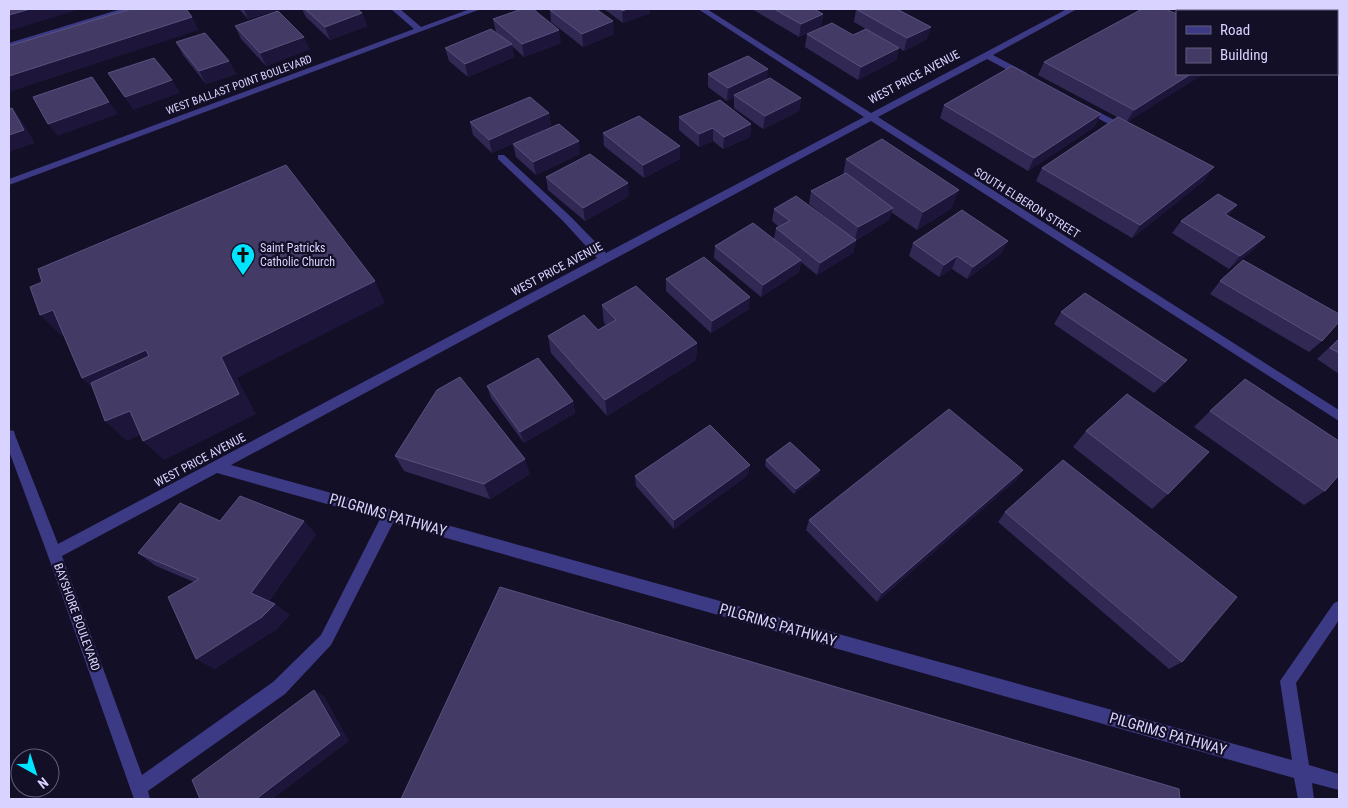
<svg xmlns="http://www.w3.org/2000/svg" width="1348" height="808" viewBox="0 0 1348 808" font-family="'Roboto Condensed',sans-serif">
	<rect width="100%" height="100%" fill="#130f26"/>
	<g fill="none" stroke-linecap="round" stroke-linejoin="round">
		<!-- minor -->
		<path fill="#3d3a85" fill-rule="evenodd" d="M121,9H132L9,48V43Z
			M391,9H400L421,27L470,9H481L9,185V179L414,29Z
			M698,9H707L871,113L1067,9H1077L993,55L1027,73V77H1021L987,59L878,117L1339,410V421L871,121L231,465L1292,760L1280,681L1334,603L1339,601V620L1296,683L1309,765L1339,774V790L1312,783L1314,799H1298L1294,778L393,523L331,645L285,694L148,791L150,799H134L47,553L9,451V430L14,431L15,435L58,544L597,258L563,221L498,159V155H504L571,217L606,253L864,117ZM217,473L380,519L321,635L273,682L142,775L62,556Z
			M1085,105L1128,127L1130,129L1125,132L1122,131L1082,110L1080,108Z"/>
	</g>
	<!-- wall -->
	<path fill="#312854" d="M239,9H280L248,19Z
		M302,9H357L362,13L367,26L330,40L306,17Z
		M604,9H650V13L623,23Z
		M752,9H814L823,14L821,27L799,37Z
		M856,9L927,39L904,51L899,48L896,60L858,80L805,47L807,34L853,35L866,29L854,22Z
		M1202,9H1269L1266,11H1200Z
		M1318,9H1339V16L1338,17L1337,16V11H1324Z
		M550,10L614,34L583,47L551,22Z
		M493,19L561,43L524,57L512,46L514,57L468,77L449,61L445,48L500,35L496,32Z
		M235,26L310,49L266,66L241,39Z
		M176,42L229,61L236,74L206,84L183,55Z
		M1044,62L1177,74L1127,122L1205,180L1132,238L1036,181L1042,168L1117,117L1038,75Z
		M708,74L767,79L801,98L799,111L763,129L734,108V98L727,101L708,87Z
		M944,105L1101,114L1094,127L1028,171L940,118Z
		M549,113L551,126L492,153L473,135L470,122Z
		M679,117L751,124L750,137L723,149L713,141L699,147L679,130Z
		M603,133L680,146V159L644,178L604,146Z
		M513,144L580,154L536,175L516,157Z
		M846,159L952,208L917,230L891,212L889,220L856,240L853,253L817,275L801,262L799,272L761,297L714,258L715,246L774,239L776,228L779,227L772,221L774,209L837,226L809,204L811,191L843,175Z
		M546,177L629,196L585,221L548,190Z
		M1237,205L1228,216L1265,237L1254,249L1229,269L1172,233L1181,221Z
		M913,243L1002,253L967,279L952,269L939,277L909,256Z
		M666,279L749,309L711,333L666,291Z
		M1220,281L1322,341L1309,352L1210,294Z
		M602,305L697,343L696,360L607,416L551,353L548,336L598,330L606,325L604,323Z
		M1061,312L1187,360L1177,372L1154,393L1054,324Z
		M1339,338V374L1317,359Z
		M487,386L573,401L575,413L524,443L491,398Z
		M1210,411L1325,491L1304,505L1194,427Z
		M1086,431L1168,494L1152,509L1073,447Z
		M395,456L530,474L490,499L404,471Z
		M766,460L820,470L818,475L794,494L765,466Z
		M1023,470L1016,480L877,602L806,530L809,520Z
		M748,475L674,529L636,486L635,476Z
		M1005,512L1182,662L1169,669L998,522Z
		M220,521H304L316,535L269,601L275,604L289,615L277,629L214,669L194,582L156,566L138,553Z"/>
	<!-- shaded-wall -->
	<path fill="#1d163a" d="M30,9H80L9,31V15Z
		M244,9H280L248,19Z
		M628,9H650V13L623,23L622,11Z
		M1262,9H1269L1266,11H1260Z
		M362,13L367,26L330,40L325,27Z
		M823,14L821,27L799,37L801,24Z
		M192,17L199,30L9,92V76Z
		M613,21L614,34L583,47L582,34Z
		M931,27L927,39L904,51L907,38Z
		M559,30L561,43L524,57L522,44Z
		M304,37L310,49L266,66L260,53Z
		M512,44L514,57L468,77L465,64Z
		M899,48L896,60L858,80L861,67Z
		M229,61L236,74L206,84L199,71Z
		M768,69L767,82L734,95V98L727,101L728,88Z
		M1191,74H1204L1126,123L1134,110Z
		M172,80L180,93L133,110L125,97Z
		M801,98L799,111L763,129L765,116Z
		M109,102L118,114L58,136L48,124Z
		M12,108L22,121L35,143L9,152V135Z
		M549,113L551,126L492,153L489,140Z
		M1101,114L1094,127L1028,171L1034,158Z
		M751,124L750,137L723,149L724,137Z
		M713,128V141L699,147V134Z
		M579,141L580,154L536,175L533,162Z
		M680,146V159L644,178L643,165Z
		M1214,167L1205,180L1132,238L1140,225Z
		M628,183L629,196L585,221L583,208Z
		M959,190L952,208L917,230L923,212Z
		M1237,205L1227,217L1225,214Z
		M893,208L889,220L855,240L858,227Z
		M1265,237L1254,249L1229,269L1240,256Z
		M856,240L853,253L817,275L820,263Z
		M1008,241L1002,253L967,279L973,267Z
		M957,256L952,269L939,277L944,265Z
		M801,260L799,272L761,297L763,285Z
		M375,281L385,303L237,378L256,414L164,460L143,441L221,357Z
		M750,297L749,309L711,333L712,321Z
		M53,310L74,332L62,336L40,315Z
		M697,343L696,360L607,416L605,400Z
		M146,350L165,371L104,399L82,378Z
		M1187,360L1177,372L1154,393Z
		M573,401L575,413L524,443L520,432Z
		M130,411L150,431L127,441L105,421Z
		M525,459L530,474L490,499L484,484Z
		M750,465L748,475L674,529V520Z
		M820,470L818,475L794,494L796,489Z
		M1023,470L1016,480L877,602L882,593Z
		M304,521L316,535L266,605L251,593Z
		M275,604L289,615L277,629L214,669L196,659Z
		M314,690L324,696L349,741L273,799H256Z"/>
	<!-- building -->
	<path fill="#433a66" stroke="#5a527e" d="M9,9H30L9,15Z
		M131,9H186L192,17L9,76V46Z
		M305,9H357L362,13L325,27Z
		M522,9H533L559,30L522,44L493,19Z
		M552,9H596L613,21L582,34L550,10Z
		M620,9H628L622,11Z
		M774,9H814L823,14L801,24Z
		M856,9H897L931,27L907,38Z
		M1142,9H1165L1177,14V74H1191L1134,110L1044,62Z
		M1214,9H1256L1262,11H1219Z
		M278,11L304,37L260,53L235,26Z
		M832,23L853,35L866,29L899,48L861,67L807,34Z
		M491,29L512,44L465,64L445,48Z
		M205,33L229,61L199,71L176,42Z
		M748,56L768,69L728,88L708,74Z
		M154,58L172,80L125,97L108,73Z
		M1012,66L1101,114L1034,158L944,105Z
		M92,77L109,102L48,124L33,97Z
		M770,78L801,98L765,116L734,95Z
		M530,97L549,113L489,140L470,122Z
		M720,100L751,124L724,137L713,128L699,134L679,117Z
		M12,108L24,130L9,135V109Z
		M639,116L680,146L643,165L603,133Z
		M1118,117L1214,167L1140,225L1042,168Z
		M559,124L579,141L533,162L513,144Z
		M882,139L959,190L923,212L846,159Z
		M590,154L628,183L583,208L546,177Z
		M286,165L375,281L221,357L239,394L143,441L130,411L105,421L91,383L149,356L146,350L82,378L53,310L40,315L30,287L42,282L38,269Z
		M846,173L893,208L858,227L811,191Z
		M1218,194L1237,205L1225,214L1265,237L1240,256L1181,221Z
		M796,196L856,240L820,263L776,228L790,221L774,209Z
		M962,210L1008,241L973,267L957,256L944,265L913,243Z
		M753,223L801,260L763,285L715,246Z
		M704,257L750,297L712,321L666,279Z
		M1243,260L1339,314V322L1322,341L1220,281Z
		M636,286L697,343L605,400L548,336L584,315L598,330L616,320L602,305Z
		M1085,293L1187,360L1165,382L1061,312Z
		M1339,339V353L1330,348Z
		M538,358L573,401L520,432L487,386Z
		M460,377L525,459L484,484L395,456L437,390Z
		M1245,379L1339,441V475L1325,491L1210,411Z
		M1127,394L1209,452L1168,494L1086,431Z
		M949,409L1023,470L882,593L809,520Z
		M710,425L750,465L674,520L635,476Z
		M790,442L820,470L796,489L766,460Z
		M1063,460L1237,597L1182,662L1005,512Z
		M240,496L304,521L251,593L275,604L262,617L196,659L168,597L199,579L138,553L180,503L220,521Z
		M500,587L1179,789L1180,799H401Z
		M314,690L340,735L256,799H200L192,780Z"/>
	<!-- icons -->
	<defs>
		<g id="church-pin" transform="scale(1.25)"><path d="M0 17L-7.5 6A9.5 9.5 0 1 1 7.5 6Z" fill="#00e5ff" stroke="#130f26"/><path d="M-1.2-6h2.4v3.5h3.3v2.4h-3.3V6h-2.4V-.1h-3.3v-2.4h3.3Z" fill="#111"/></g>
	</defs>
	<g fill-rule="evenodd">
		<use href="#church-pin" x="243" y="255"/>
	</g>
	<g text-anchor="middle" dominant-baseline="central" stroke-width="4.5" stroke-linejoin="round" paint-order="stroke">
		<!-- far-street labels -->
		<g font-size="11" fill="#d9d4ff" stroke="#130f26">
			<text transform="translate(239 85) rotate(-20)">WEST BALLAST POINT BOULEVARD</text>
		</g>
		<!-- street labels -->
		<g font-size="12" fill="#d9d4ff" stroke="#130f26">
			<text transform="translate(914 77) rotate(-28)">WEST PRICE AVENUE</text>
			<text transform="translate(1027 203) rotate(32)">SOUTH ELBERON STREET</text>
			<text transform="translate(557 269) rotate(-28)">WEST PRICE AVENUE</text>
			<text transform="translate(200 460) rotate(-28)">WEST PRICE AVENUE</text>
			<text transform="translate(77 617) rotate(70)">BAYSHORE BOULEVARD</text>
		</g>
		<!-- poi labels -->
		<g font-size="12" fill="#d9d4ff" stroke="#130f26" text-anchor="start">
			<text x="260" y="248">Saint Patricks<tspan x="260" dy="14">Catholic Church</tspan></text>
		</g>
		<!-- near-street labels -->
		<g font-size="15" fill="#d9d4ff" stroke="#130f26">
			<text transform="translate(388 515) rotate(16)">PILGRIMS PATHWAY</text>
			<text transform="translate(778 625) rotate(16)">PILGRIMS PATHWAY</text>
			<text transform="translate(1168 734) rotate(16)">PILGRIMS PATHWAY</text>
		</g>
	</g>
	<!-- border -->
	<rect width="1348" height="808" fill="none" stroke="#d9d4ff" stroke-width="20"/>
	<!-- legend -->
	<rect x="1176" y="10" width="162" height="65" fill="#130f26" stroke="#625e7d"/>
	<rect x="1186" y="26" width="25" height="8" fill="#3d3a85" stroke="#625e7d"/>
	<text x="1220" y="35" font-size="15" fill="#d9d4ff">Road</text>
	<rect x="1186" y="48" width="25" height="15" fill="#433a66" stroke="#625e7d"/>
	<text x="1220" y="60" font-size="15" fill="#d9d4ff">Building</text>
	<!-- north arrow -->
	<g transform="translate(35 773) rotate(141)"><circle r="24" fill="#130f26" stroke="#625e7d"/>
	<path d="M0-4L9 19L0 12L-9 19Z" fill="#00e5ff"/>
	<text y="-8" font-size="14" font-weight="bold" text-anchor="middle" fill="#d9d4ff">N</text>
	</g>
</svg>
